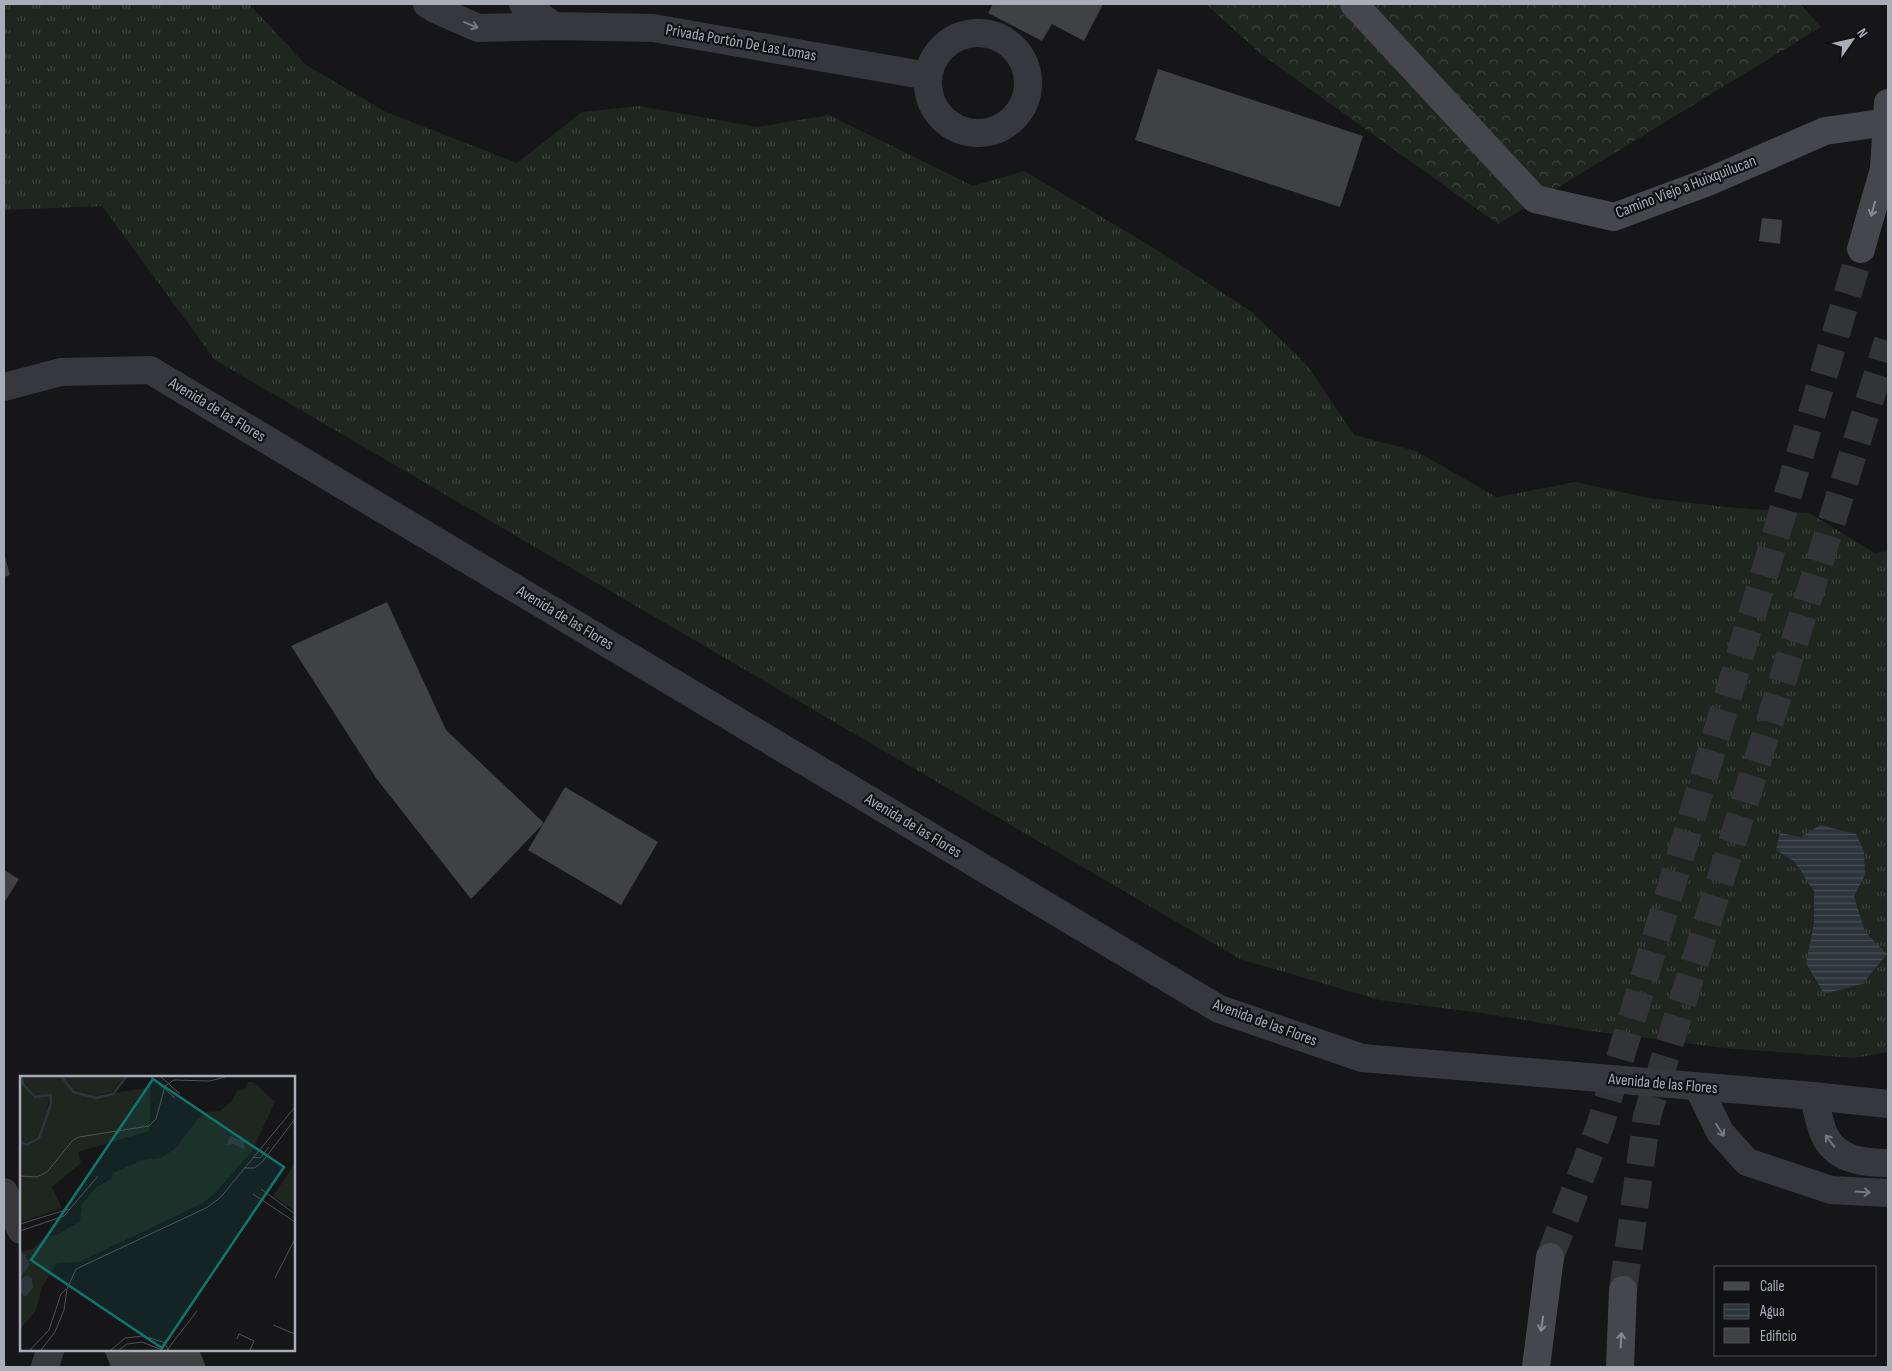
<svg xmlns="http://www.w3.org/2000/svg" width="1892" height="1371" font-family="'Sofia Sans Condensed',sans-serif">
<defs>
<pattern id="grass-tufts" width="24" height="20" patternUnits="userSpaceOnUse" patternTransform="scale(1.25)"><rect width="24" height="20" fill="#1e261f"/><path d="M3 7l-1-3M5 7V3M7 7l1-3M15 17l-1-3M17 17v-4M19 17l1-3" fill="none" stroke="#3c433d"/></pattern>
<pattern id="forest-crowns" width="20" height="18" patternUnits="userSpaceOnUse" patternTransform="scale(1.25)"><rect width="20" height="18" fill="#1e261f"/><path d="M2 6a3 3 0 1 1 6 0M12 15a3 3 0 1 1 6 0" fill="none" stroke="#3c433d"/></pattern>
<pattern id="water-rules" width="6" height="5" patternUnits="userSpaceOnUse" patternTransform="scale(1.25)"><rect width="6" height="5" fill="#2c353c"/><path d="M0 2.5h6" fill="none" stroke="#485056"/></pattern>
</defs>
<rect width="100%" height="100%" fill="#161618"/>
<!-- grass -->
<polygon fill="url(#grass-tufts)" points="4,4 249,4 306,65 386,112 517,163 582,112 639,106 757,127 829,115 973,186 1024,171 1149,245 1252,312 1307,365 1354,435 1416,451 1496,497 1576,482 1648,498 1735,508 1809,513 1875,553 1888,551 1888,1052 1855,1058 1724,1048 1591,1031 1481,1013 1379,1000 1240,959 215,360 102,206 4,210"/>
<!-- forest -->
<polygon fill="url(#forest-crowns)" points="1206,4 1800,4 1821,27 1498,224 1261,54"/>
<!-- water -->
<polygon fill="url(#water-rules)" points="1820,825 1856,834 1864,851 1865,875 1854,896 1865,932 1887,954 1862,984 1824,994 1806,963 1814,923 1814,891 1794,861 1776,850 1780,833 1801,837"/>
<!-- building -->
<g fill="#404145">
<polygon points="993,4 1103,4 1084,41 1052,24 1042,41 988,13"/>
<polygon points="1158,69 1363,136 1340,207 1135,140"/>
<polygon points="1762,218 1782,220 1780,244 1759,241"/>
<polygon points="4,553 10,575 4,577"/>
<polygon points="387,602 446,730 544,823 471,899 376,778 291,646"/>
<polygon points="565,787 658,842 621,905 528,850"/>
<polygon points="4,870 19,879 4,903"/>
<polygon points="104,1350 199,1350 206,1367 111,1367"/>
</g>
<g fill="none" stroke-linecap="round" stroke-linejoin="round">
<!-- secondary-tunnel -->
<g stroke="#333438" stroke-width="28" stroke-dasharray="28 14" stroke-linecap="butt">
<polyline points="1550,1257 1600,1126 1861,249"/>
<polyline points="1623,1290 1647,1116 1888,341"/>
</g>
<!-- street -->
<g stroke="#37383d" stroke-width="28">
<polyline points="427,4 435,9 478,28 554,26 653,28 928,76"/>
<polyline points="523,4 554,26"/>
<circle cx="978" cy="83" r="50"/>
<polyline points="4,387 61,372 150,370 1219,1009 1362,1058 1813,1096 1888,1104"/>
<polyline points="1698,1087 1720,1132 1747,1162 1831,1190 1888,1193"/>
<path d="M 1813,1096 C 1817,1108 1819,1122 1824,1134 C 1835,1160 1864,1163 1888,1163"/>
<polyline points="4,1192 21,1230"/>
<polyline points="45,1367 50,1350"/>
</g>
<!-- secondary -->
<g stroke="#45474d" stroke-width="28">
<polyline points="1354,4 1535,199 1614,217 1708,182 1825,131 1888,122"/>
<polyline points="1861,249 1884,169"/>
<polyline points="1536,1367 1550,1257"/>
<polyline points="1620,1367 1623,1290"/>
</g>
<!-- secondary-bridge -->
<polyline stroke="#45474d" stroke-width="28" points="1884,169 1888,103"/>
</g>
<!-- one-way arrows -->
<defs><path id="oneway-shaft" d="M-6 0H5M1.5-3L5.5 0L1.5 3" fill="none" stroke-width="1.6" stroke-linecap="round" stroke-linejoin="round" transform="scale(1.25)"/></defs>
<g stroke="#757881">
<use href="#oneway-shaft" transform="translate(471 25) rotate(22)"/>
<use href="#oneway-shaft" transform="translate(1720 1130) rotate(57)"/>
<use href="#oneway-shaft" transform="translate(1830 1141) rotate(-127)"/>
<use href="#oneway-shaft" transform="translate(1863 1192) rotate(4)"/>
</g>
<g stroke="#858993">
<use href="#oneway-shaft" transform="translate(1873 209) rotate(106)"/>
<use href="#oneway-shaft" transform="translate(1542 1324) rotate(98)"/>
<use href="#oneway-shaft" transform="translate(1621 1340) rotate(-87)"/>
</g>
<g text-anchor="middle" dominant-baseline="central" stroke-width="4.5" stroke-linejoin="round" paint-order="stroke">
<!-- street labels -->
<g font-size="16" fill="#a8adb8" stroke="#111113">
<text transform="translate(741 43) rotate(10)">Privada Portón De Las Lomas</text>
<text transform="translate(1686 187) rotate(-21)">Camino Viejo a Huixquilucan</text>
<text transform="translate(217 410) rotate(31)">Avenida de las Flores</text>
<text transform="translate(565 618) rotate(31)">Avenida de las Flores</text>
<text transform="translate(913 826) rotate(31)">Avenida de las Flores</text>
<text transform="translate(1265 1023) rotate(20)">Avenida de las Flores</text>
<text transform="translate(1663 1084) rotate(5)">Avenida de las Flores</text>
</g>
</g>
<!-- overview -->
<g transform="translate(20 1076)">
<rect width="275" height="275" fill="#161618"/>
<path d="M 0,1 L 1,9 L 29,22 L 26,43 L 18,60 L 6,67 L 0,63 ZM 44,1 L 104,1 L 92,16 L 76,20 L 54,13 ZM 228,6 L 234,6 L 255,26 L 232,75 L 196,116 L 183,127 L 59,186 L 37,187 L 22,211 L 16,234 L 0,254 L 0,175 L 12,173 L 27,160 L 37,159 L 60,145 L 62,129 L 75,112 L 91,103 L 93,97 L 122,84 L 140,82 L 155,73 L 177,44 L 187,36 L 200,35 L 212,25 L 217,15 L 225,13 Z" fill="#1e261f"/>
<path d="M 0,1 L 44,1 L 54,13 L 76,20 L 131,11 L 129,55 L 58,76 L 61,87 L 32,111 L 42,132 L 0,146 L 0,63 L 6,67 L 18,60 L 29,28 L 29,21 L 14,23 L 1,9 ZM 274,89 L 275,89 L 275,135 L 253,120 Z" fill="#1e261f"/>
<path d="M 210,60 L 224,65 L 224,73 L 213,68 L 207,69 ZM 0,176 L 5,179 L 10,189 L 0,202 ZM 7,199 L 12,202 L 13,212 L 5,221 L 0,215 L 0,204 Z" fill="#2c353c"/>
<path fill="none" stroke="#2c353c" stroke-width="2.5" d="M 42,1 L 53,16 L 76,22 L 93,18 L 106,1M 0,65 L 6,69 L 19,62 L 31,28 L 31,19 L 15,21 L 3,8 L 2,1"/>
<path fill="none" stroke="#505258" stroke-width="1" d="M 131,1 L 155,22M 141,1 L 160,18M 233,81 L 240,82 L 249,71M 224,92 L 235,92 L 243,85 L 275,43M 0,100 L 17,101 L 27,96 L 53,64 L 59,61 L 129,50 L 136,43 L 145,10 L 154,4 L 190,5 L 205,1M 241,113 L 275,138M 233,118 L 275,146M 0,148 L 49,133M 0,155 L 44,140 L 78,100M 255,202 L 275,163M 253,249 L 275,258M 217,263 L 219,258 L 234,265 L 230,274M 10,274 L 29,254 L 41,218 L 46,213M 21,274 L 35,256 L 44,234 L 47,213 L 56,193 L 186,132 L 200,122 L 275,31M 91,274 L 105,262 L 123,260 L 143,266 L 149,274M 99,274 L 107,268 L 122,266 L 142,274M 147,274 L 177,235"/>
<path fill="#0f766e" fill-opacity="0.15" stroke="#0f766e" stroke-width="2.5" d="M 133,3 L 264,91 L 142,272 L 11,184 Z"/>
<rect width="275" height="275" fill="none" stroke="#a8adb8" stroke-width="2.5"/>
</g>
<!-- border -->
<rect width="1892" height="1371" fill="none" stroke="#a8adb8" stroke-width="10"/>
<!-- legend -->
<rect x="1714" y="1266" width="162" height="90" fill="#111113" stroke="#4d4f55"/>
<rect x="1724" y="1282" width="25" height="8" fill="#45474d" stroke="#4d4f55"/>
<text x="1760" y="1291" font-size="15" fill="#a8adb8">Calle</text>
<rect x="1724" y="1304" width="25" height="15" fill="url(#water-rules)" stroke="#4d4f55"/>
<text x="1760" y="1316" font-size="15" fill="#a8adb8">Agua</text>
<rect x="1724" y="1328" width="25" height="15" fill="#404145" stroke="#4d4f55"/>
<text x="1760" y="1341" font-size="15" fill="#a8adb8">Edificio</text>
<!-- north arrow -->
<g transform="translate(1852 40) rotate(56)" stroke="#111113" stroke-width="4" paint-order="stroke">
<path d="M0-4L9 19L0 12L-9 19Z" fill="#a8adb8"/>
<text y="-8" font-size="14" font-weight="bold" text-anchor="middle" fill="#a8adb8">N</text>
</g>
</svg>
